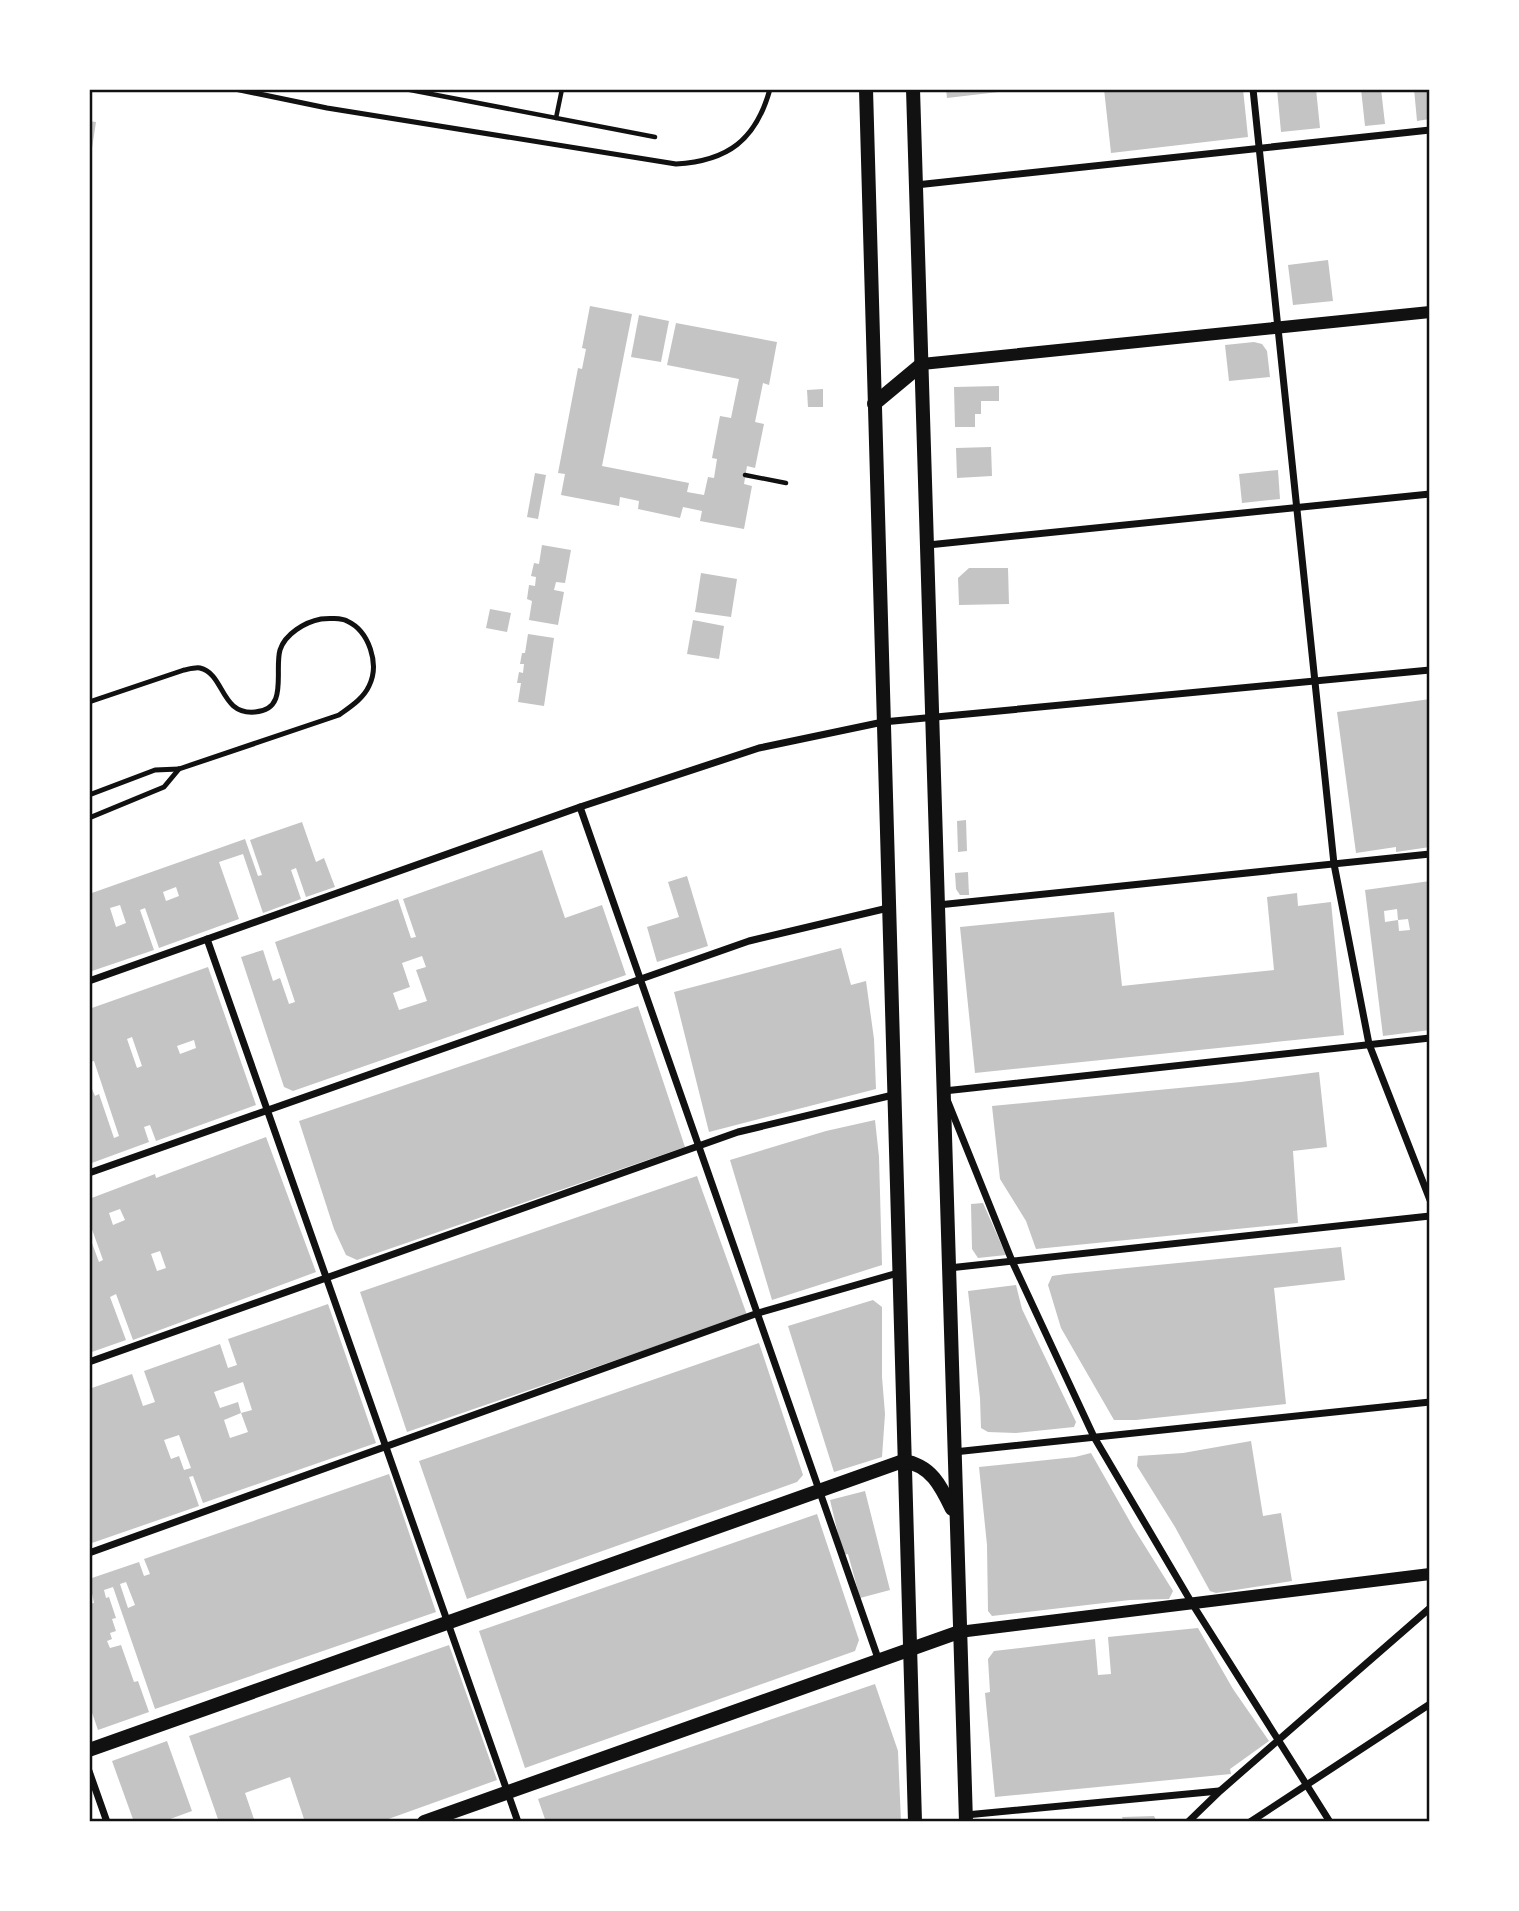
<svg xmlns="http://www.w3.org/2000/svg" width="1519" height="1911" font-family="Georgia,serif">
<rect width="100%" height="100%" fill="#fff"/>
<!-- building -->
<g fill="#c4c4c4" fill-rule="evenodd">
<polygon points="946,89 1007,89 1007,91 947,98"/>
<polygon points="1104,89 1243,89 1248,137 1111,153"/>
<polygon points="1277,89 1316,89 1320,128 1281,132"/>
<polygon points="1361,89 1381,89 1385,124 1365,126"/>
<polygon points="1414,89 1430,89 1430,119 1417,121"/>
<polygon points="89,121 96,122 91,155 89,155"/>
<polygon points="1328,260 1333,301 1293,305 1288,265"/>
<polygon points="590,306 632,314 602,466 689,483 687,492 704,495 708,477 714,478 717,459 712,458 720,416 731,418 739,379 667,365 676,323 777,342 769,385 763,383 755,422 764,424 755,468 747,466 744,484 752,486 744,529 700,521 702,511 683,507 680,518 638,509 639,501 620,497 619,506 561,495 565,474 558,473 578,368 582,369 586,349 582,348"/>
<polygon points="639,315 669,321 661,362 631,357"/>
<polygon points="1254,342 1262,344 1267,351 1270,377 1229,381 1225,345"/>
<polygon points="999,386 999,401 981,401 981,414 975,414 975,427 955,427 954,387"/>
<polygon points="823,389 823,407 808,407 807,390"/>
<polygon points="991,447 992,476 957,478 956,448"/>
<polygon points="1278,470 1280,499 1242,503 1239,474"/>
<polygon points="535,473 546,475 538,519 527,517"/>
<polygon points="542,545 571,550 565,583 556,582 554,590 564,592 558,625 529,620 532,601 527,599 529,585 535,586 536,577 531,576 534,563 539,564"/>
<polygon points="969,568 1008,568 1009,604 959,605 958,578"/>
<polygon points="701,573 737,579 731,617 695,612"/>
<polygon points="490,609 511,613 507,632 486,628"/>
<polygon points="693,620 724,626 719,659 687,654"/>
<polygon points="528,634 554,638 544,706 518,702 521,683 517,683 519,672 523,673 524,664 520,664 522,653 525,653"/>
<polygon points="1430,699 1430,847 1396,852 1396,847 1356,853 1337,712"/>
<polygon points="966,820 967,851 958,852 957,821"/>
<path d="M 302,822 L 316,862 L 324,858 L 335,887 L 306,897 L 296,868 L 291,870 L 301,899 L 263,913 L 243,854 L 219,862 L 239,919 L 159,948 L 145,908 L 140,910 L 154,950 L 89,972 L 89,894 L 245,839 L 258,876 L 262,875 L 250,840 ZM 176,887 L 179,896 L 166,901 L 163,892 ZM 120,905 L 126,923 L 116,927 L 110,908 Z"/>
<path d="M 542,850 L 565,918 L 602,905 L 626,975 L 293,1091 L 284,1087 L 241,957 L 263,950 L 273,981 L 280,978 L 289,1004 L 295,1002 L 275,942 L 398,899 L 411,938 L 416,937 L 403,899 ZM 422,956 L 426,967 L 416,970 L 427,1001 L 399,1010 L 393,993 L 410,987 L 402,963 Z"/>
<polygon points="968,872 969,895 960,895 956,889 955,873"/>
<polygon points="687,876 708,946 657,962 647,927 679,917 668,882"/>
<path d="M 1430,881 L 1430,1030 L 1383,1036 L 1365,890 ZM 1397,909 L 1398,920 L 1408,919 L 1410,930 L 1399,931 L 1398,920 L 1385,922 L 1384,911 Z"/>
<polygon points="1297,893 1298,906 1331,902 1344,1035 975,1073 960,927 1114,912 1122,986 1196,978 1274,970 1267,897"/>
<polygon points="841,948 851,985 866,981 874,1039 876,1089 709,1132 674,992"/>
<path d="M 208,967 L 256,1105 L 156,1141 L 150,1125 L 144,1127 L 149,1142 L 89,1164 L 89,1082 L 95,1096 L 99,1094 L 114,1138 L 119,1136 L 94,1061 L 89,1062 L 89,1009 ZM 132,1037 L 142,1066 L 137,1068 L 127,1039 ZM 194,1040 L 196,1048 L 180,1054 L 177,1046 Z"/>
<polygon points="638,1006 685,1147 357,1260 346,1255 334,1229 299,1121"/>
<polygon points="1319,1072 1327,1147 1293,1151 1298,1223 1036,1249 1026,1221 1000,1179 992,1106 1241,1082"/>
<polygon points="875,1120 879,1157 882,1265 772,1300 730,1160 826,1131"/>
<path d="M 266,1137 L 316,1272 L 133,1340 L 116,1294 L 110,1297 L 126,1340 L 89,1353 L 89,1235 L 99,1262 L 103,1260 L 89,1221 L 89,1199 L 155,1174 L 156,1178 ZM 120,1209 L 125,1220 L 113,1225 L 109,1213 ZM 160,1251 L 166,1268 L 157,1271 L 151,1254 Z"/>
<polygon points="697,1176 747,1315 407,1432 360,1292"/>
<polygon points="983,1203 1006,1255 978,1258 972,1249 971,1204"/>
<polygon points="1341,1247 1345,1280 1274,1288 1286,1404 1136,1420 1114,1420 1061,1328 1048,1285 1052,1276 1066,1274"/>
<polygon points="1016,1285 1022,1309 1076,1422 1074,1427 1016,1433 988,1432 981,1428 980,1398 968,1291"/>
<polygon points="873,1300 882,1307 882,1377 885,1414 882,1457 834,1472 788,1326"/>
<path d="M 328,1304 L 376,1443 L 203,1503 L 193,1476 L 189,1477 L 199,1506 L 89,1544 L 89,1389 L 132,1374 L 143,1406 L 155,1402 L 144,1371 L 220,1344 L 228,1368 L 237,1365 L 228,1339 ZM 243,1382 L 252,1410 L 241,1413 L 248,1432 L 230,1438 L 224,1420 L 241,1413 L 238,1402 L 220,1408 L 214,1392 ZM 179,1435 L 191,1468 L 184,1470 L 179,1456 L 171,1459 L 164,1440 Z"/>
<polygon points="759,1343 803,1475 797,1482 467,1599 419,1461"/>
<polygon points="1251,1441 1263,1516 1281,1513 1292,1581 1216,1593 1210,1591 1175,1527 1137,1466 1138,1456 1183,1453"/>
<polygon points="1091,1453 1133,1527 1173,1591 1169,1599 1130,1600 992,1616 988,1611 987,1545 979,1467 1075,1457"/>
<path d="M 389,1474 L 436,1612 L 155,1709 L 113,1587 L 104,1590 L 106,1598 L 109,1597 L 116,1618 L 112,1619 L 116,1631 L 110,1633 L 112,1639 L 107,1641 L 110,1648 L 121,1645 L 134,1682 L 138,1681 L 149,1712 L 98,1730 L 89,1704 L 89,1604 L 94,1603 L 89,1579 L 139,1562 L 144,1576 L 150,1574 L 144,1559 ZM 126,1582 L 135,1605 L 128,1608 L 120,1584 Z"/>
<polygon points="865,1491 890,1590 860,1598 848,1554 843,1555 830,1500"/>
<polygon points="817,1514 859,1640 855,1651 525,1768 479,1631"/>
<polygon points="1198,1628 1233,1689 1269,1741 1230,1769 1231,1774 995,1797 985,1693 990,1692 988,1659 994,1651 1095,1639 1098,1675 1111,1674 1108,1637"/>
<polygon points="449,1645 497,1780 380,1822 305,1822 290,1777 245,1793 255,1822 219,1822 189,1736"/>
<polygon points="875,1684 898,1751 901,1822 546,1822 538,1799"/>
<polygon points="167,1741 192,1811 162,1822 134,1822 112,1761"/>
<polygon points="1154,1816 1157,1822 1124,1822 1122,1817"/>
</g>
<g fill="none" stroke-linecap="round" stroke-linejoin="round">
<!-- path -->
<g stroke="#111" stroke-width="4.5">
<polyline points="405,89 655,137"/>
<polyline points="556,118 562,89"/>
<polyline points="745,475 786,483"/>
</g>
<!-- service -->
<g stroke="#111" stroke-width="5">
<path d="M 235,89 L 327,108 L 676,164 C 728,161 756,140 770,89"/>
<path d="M 89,702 L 184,670 C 189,669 196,667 200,668 C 225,674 220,715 255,712 C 289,710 274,671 280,650 C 285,634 305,622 321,619 C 327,618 342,618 347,621 C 369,631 380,664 369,686 C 363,699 350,707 339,715 L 179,769 L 155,770 L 89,795"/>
<polyline points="89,818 164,787 179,769"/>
</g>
<!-- minor -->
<g stroke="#111" stroke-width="7">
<polyline points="1253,89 1334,864 1369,1044 1430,1200"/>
<polyline points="916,185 1430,130"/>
<polyline points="928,545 1430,494"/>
<polyline points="580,807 879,1661"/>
<polyline points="938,905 1430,854"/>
<polyline points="207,939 518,1822"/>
<polyline points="89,981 580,807 759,748 883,722 1430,670"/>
<polyline points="944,1091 1430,1038"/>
<polyline points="948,1102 1012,1261 1094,1437 1193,1605 1330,1822"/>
<polyline points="89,1173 749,941 888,908"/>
<polyline points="949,1268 1430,1216"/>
<polyline points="89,1362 738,1132 893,1095"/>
<polyline points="954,1452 1430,1402"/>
<polyline points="89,1553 758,1313 898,1273"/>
<polyline points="89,1771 107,1822"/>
<polyline points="966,1815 1219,1791"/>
<polyline points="1188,1822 1220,1791 1430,1608"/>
<polyline points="1250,1822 1430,1704"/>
</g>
<!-- tertiary -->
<g stroke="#111" stroke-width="12">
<polyline points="922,364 1430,312"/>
<polyline points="959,1632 1430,1574"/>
</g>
<!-- secondary -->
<g stroke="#111" stroke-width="14">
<polyline points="866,89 915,1822"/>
<polyline points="913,89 966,1822"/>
<polyline points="874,404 922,364"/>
<path d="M 89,1750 L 903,1461 C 931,1465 941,1486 952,1509"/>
<polyline points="424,1822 959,1632"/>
</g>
</g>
<!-- border -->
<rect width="1519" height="1911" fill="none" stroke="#ffffff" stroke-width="182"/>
<rect x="91" y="91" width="1337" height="1729" fill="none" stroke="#111" stroke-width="2.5"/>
</svg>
